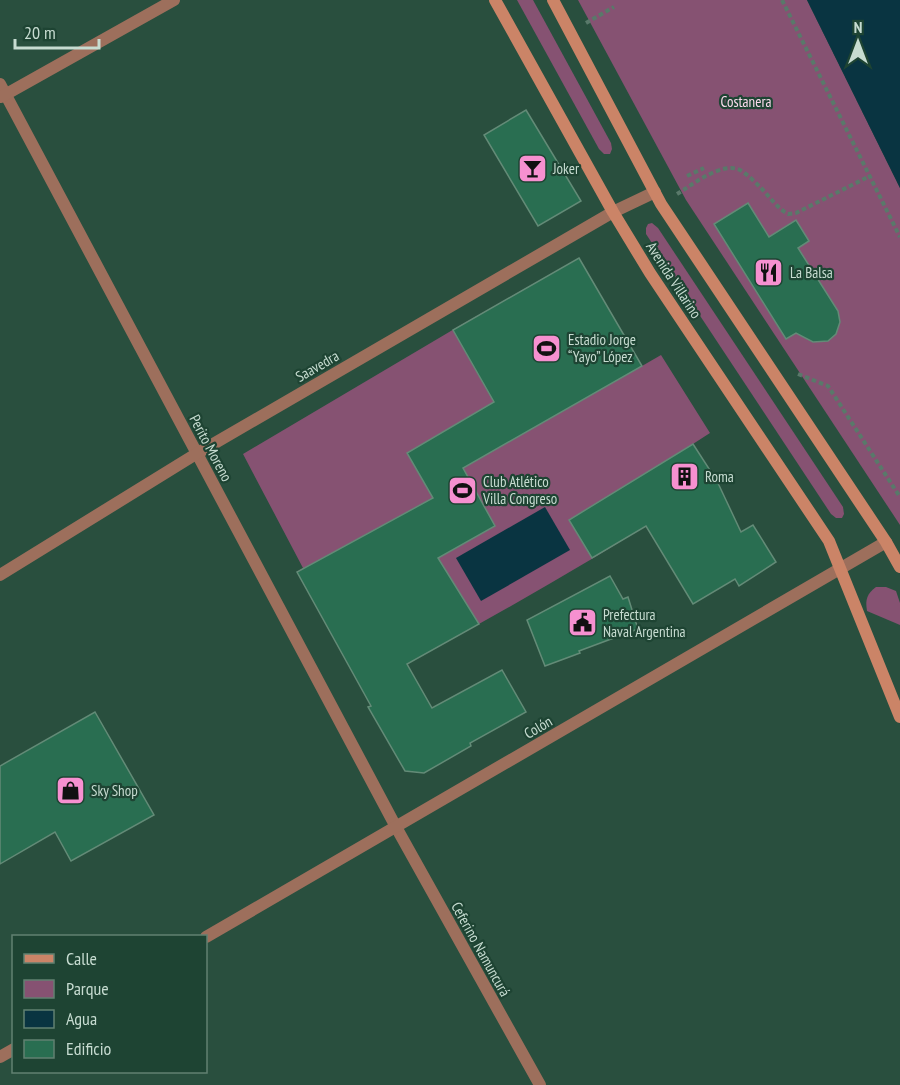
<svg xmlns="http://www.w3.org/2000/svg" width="900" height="1085" font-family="'PT Sans Narrow',sans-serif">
<rect width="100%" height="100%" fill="#294f3e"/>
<!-- green -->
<g fill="#865272">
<polygon points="517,0 533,0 611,143 612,149 610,154 604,154 599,149"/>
<polygon points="578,0 807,0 900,188 900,525 686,200"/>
<polygon points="652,223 658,228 843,507 844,514 842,518 836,518 831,514 646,234 646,228 648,224"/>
<path d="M 579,258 L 642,366 L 661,355 L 710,433 L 651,471 L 674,508 C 573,573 467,631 362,689 L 297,572 L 303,568 L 243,454 L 461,325 Z"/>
<path d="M 876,587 L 886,587 L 896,591 L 900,603 L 900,625 L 867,611 C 865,599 867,594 876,587 Z"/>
</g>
<!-- water -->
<g fill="#093441">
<polygon points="807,0 900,0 900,188"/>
<polygon points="545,507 570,550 481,601 456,558"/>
</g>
<!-- building -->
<g fill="#296e51" stroke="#638b77" stroke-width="1.5">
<polygon points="526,110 581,201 538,226 484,135"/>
<polygon points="748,203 769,237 796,220 809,241 798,248 838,311 840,322 836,334 828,341 813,342 796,333 786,339 714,224"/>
<polygon points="579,258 642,366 463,468 495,526 438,558 479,624 407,664 432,708 502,670 526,712 470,743 471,746 424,773 405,771 368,707 371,706 297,572 433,498 407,453 494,402 453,330"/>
<polygon points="693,444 717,481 741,532 753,525 776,562 739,586 735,579 693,604 646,526 592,558 569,520"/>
<polygon points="610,576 623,599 628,597 638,629 579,651 580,653 545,666 527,620"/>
<polygon points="95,712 154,815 71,861 55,832 0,864 0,766"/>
</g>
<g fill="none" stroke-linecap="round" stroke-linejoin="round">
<!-- path -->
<g stroke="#59796a" stroke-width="4" stroke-dasharray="4.5 3" stroke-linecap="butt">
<polyline points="782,0 900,237"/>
<polyline points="586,23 614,7"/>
<polyline points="687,176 704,168"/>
<path d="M 677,194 C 692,185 722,161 740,170 C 747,174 755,182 761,188 C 770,197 777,208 788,214 L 796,213 L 870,176"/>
<polyline points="798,374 828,386 900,497"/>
</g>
<!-- minor -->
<g stroke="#9d6f5c" stroke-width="12">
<polyline points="0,84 396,827 540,1085"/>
<polyline points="1,97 174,0"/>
<polyline points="0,575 196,454 613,212 655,192"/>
<polyline points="206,937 886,542"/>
<polyline points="0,1057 14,1049"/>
</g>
<!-- secondary -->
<g stroke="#cb8467" stroke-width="12">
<polyline points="495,0 613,212 650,273 829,541 900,717"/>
<polyline points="553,0 661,204 886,542 900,567"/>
</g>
</g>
<!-- icons -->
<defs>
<symbol id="bar-square" viewBox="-11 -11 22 22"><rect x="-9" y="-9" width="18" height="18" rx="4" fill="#f690d0" stroke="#1e4433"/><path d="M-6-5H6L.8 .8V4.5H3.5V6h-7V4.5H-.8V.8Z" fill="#111"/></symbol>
<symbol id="restaurant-square" viewBox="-11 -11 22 22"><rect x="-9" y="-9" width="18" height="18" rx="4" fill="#f690d0" stroke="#1e4433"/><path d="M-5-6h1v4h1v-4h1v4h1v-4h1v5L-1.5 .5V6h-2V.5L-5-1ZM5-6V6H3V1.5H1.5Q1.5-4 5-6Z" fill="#111"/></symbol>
<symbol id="stadium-square" viewBox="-11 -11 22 22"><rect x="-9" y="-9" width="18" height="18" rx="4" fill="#f690d0" stroke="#1e4433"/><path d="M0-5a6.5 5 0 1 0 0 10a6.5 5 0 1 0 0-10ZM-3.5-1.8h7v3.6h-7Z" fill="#111"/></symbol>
<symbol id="building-square" viewBox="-11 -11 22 22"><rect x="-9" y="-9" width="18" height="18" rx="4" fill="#f690d0" stroke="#1e4433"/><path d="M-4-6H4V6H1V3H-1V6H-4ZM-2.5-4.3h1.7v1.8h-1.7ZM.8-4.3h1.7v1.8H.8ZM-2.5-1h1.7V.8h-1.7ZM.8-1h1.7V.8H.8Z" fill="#111"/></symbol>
<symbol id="civic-square" viewBox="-11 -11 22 22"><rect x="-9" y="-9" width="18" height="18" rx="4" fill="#f690d0" stroke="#1e4433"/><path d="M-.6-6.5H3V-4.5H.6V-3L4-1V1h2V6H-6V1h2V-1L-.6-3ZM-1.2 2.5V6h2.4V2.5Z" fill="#111"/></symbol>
<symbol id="shop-square" viewBox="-11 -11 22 22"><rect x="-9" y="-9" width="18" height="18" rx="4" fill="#f690d0" stroke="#1e4433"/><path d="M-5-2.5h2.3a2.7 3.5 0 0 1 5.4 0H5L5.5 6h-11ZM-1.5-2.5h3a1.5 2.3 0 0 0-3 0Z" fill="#111"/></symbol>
</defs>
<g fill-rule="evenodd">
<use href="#bar-square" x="516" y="152" width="33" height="33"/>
<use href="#restaurant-square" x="752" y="256" width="33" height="33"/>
<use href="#stadium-square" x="530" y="332" width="33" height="33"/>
<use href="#building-square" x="668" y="460" width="33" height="33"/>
<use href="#stadium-square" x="446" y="474" width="33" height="33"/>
<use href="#civic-square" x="566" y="606" width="33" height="33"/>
<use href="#shop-square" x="54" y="774" width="33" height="33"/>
</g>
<g text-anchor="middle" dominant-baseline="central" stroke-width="4.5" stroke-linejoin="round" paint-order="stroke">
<!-- park labels -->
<g font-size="15" fill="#fbd9ec" stroke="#1e4433">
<text x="746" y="101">Costanera</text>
</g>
<!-- poi labels -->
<g font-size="15" fill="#c7dcd1" stroke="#1e4433" text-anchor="start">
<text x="553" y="168">Joker</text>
<text x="790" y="272">La Balsa</text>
<text x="568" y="339">Estadio Jorge<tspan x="568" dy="17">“Yayo” López</tspan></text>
<text x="705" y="476">Roma</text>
<text x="483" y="481">Club Atlético<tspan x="483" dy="17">Villa Congreso</tspan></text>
<text x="603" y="614">Prefectura<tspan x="603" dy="17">Naval Argentina</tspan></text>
<text x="91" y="790">Sky Shop</text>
</g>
<!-- street labels -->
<g font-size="15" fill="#c7dcd1" stroke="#1e4433">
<text transform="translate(674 280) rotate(57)">Avenida Villarino</text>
<text transform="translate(317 366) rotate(-30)">Saavedra</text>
<text transform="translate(211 448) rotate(62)">Perito Moreno</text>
<text transform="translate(538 727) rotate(-30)">Colón</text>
<text transform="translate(481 949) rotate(61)">Ceferino Namuncurá</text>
</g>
</g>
<!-- legend -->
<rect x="12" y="935" width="195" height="138" fill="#1e4433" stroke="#628172" stroke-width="1.5"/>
<rect x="24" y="954" width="30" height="9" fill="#cb8467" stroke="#628172" stroke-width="1.5"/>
<text x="66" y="965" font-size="18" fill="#c7dcd1">Calle</text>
<rect x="24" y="980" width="30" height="18" fill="#865272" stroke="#628172" stroke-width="1.5"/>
<text x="66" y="995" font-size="18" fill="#c7dcd1">Parque</text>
<rect x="24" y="1010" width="30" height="18" fill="#093441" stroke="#628172" stroke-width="1.5"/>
<text x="66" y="1025" font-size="18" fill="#c7dcd1">Agua</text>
<rect x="24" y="1040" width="30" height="18" fill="#296e51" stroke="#628172" stroke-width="1.5"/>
<text x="66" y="1055" font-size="18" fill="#c7dcd1">Edificio</text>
<!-- north arrow -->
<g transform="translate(858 42)" stroke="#1e4433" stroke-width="4.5" paint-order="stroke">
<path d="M0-4.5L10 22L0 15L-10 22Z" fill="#c7dcd1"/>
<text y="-9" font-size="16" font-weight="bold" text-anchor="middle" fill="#c7dcd1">N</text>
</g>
<!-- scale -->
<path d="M15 39v9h84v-9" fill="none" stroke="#c7dcd1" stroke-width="3"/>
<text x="24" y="39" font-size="18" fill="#c7dcd1" stroke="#1e4433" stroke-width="4.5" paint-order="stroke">20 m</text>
</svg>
